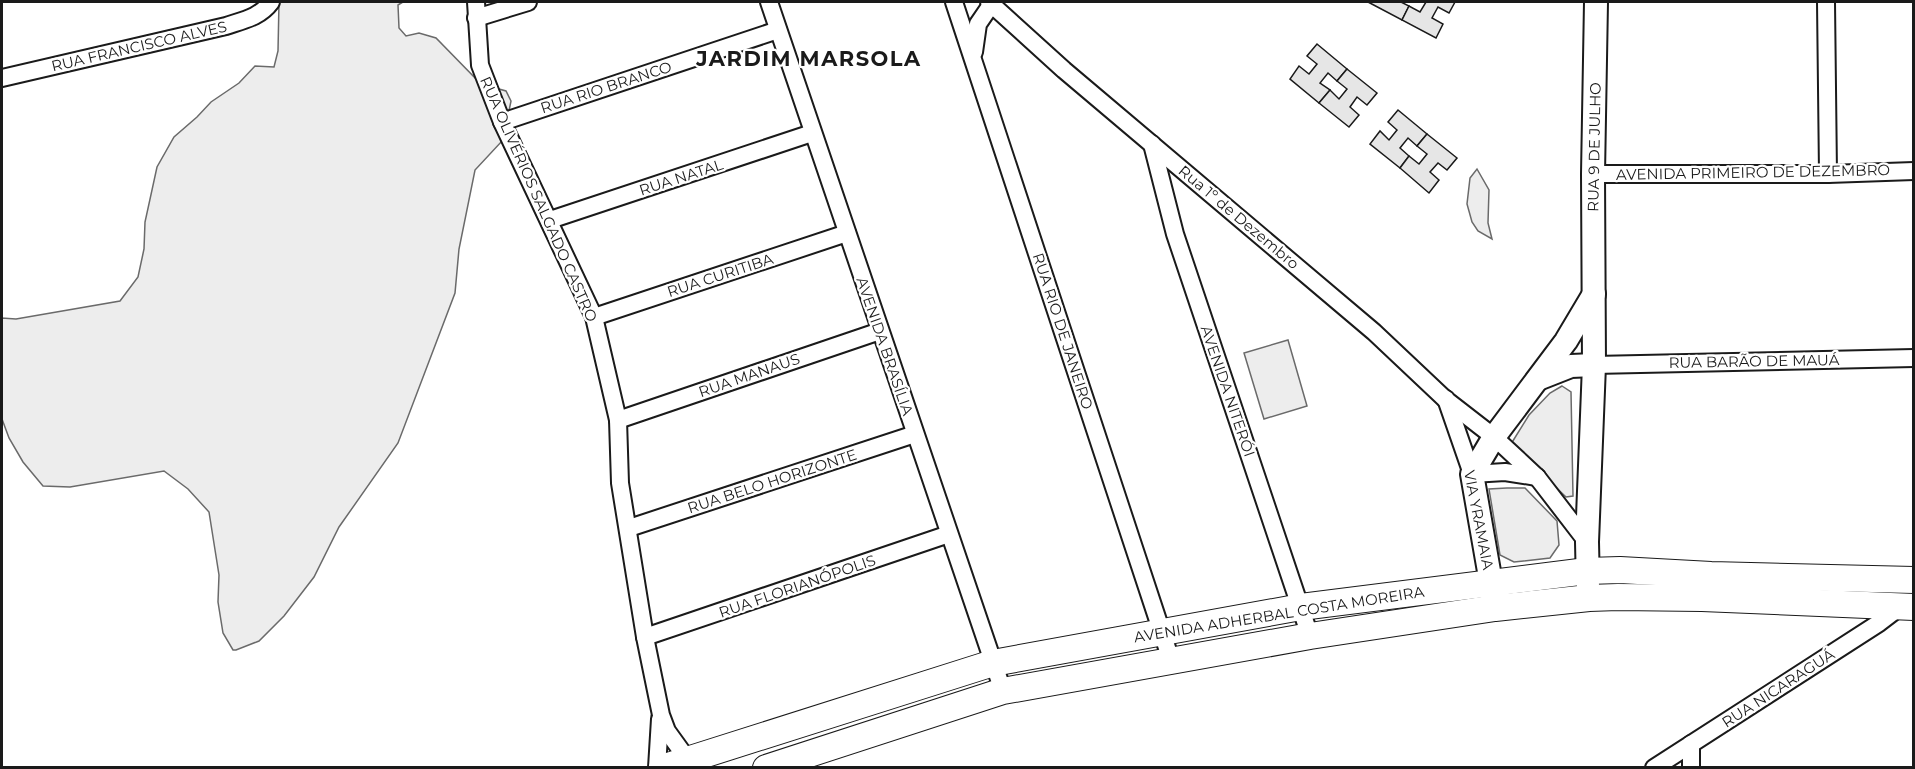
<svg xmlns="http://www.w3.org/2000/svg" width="1915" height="769" font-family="Montserrat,sans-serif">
<rect width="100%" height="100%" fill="#fff"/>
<!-- built -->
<g fill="#ededed" stroke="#6a6a6a" stroke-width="1.5">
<polygon points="279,2 403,2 398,5 399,28 406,36 419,33 436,38 481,84 506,91 511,101 503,140 475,170 459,249 455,293 398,443 339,527 314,577 284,616 259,641 236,650 233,650 223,633 218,602 219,575 209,512 188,489 164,471 70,487 43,486 23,462 9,438 2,419 2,318 16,319 120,301 138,277 144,249 145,222 157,167 174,137 197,117 211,102 239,83 255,66 274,67 278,51"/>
<polygon points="1477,169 1489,190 1488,223 1492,239 1478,231 1472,222 1467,204 1470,178"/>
<polygon points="1288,340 1307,406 1264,419 1244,353"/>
<polygon points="1562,386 1571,392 1573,496 1566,497 1511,444 1529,415 1550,393"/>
<polygon points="1507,488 1525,488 1557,521 1559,545 1550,558 1514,562 1500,555 1489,489"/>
</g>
<!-- building -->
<g fill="#e6e6e6" stroke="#1a1a1a" stroke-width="1.5">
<polygon points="1368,2 1401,2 1409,6 1402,20"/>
<polygon points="1426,2 1455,2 1449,13 1438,7 1432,18 1443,24 1436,38 1402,20 1409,6 1420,12"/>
<polygon points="1317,44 1347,69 1337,81 1328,73 1320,83 1330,90 1319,103 1290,79 1299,66 1309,74 1317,64 1307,56"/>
<polygon points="1347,69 1377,93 1367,105 1357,97 1350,107 1359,115 1349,127 1319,103 1330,90 1339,99 1347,89 1337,81"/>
<polygon points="1398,110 1427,134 1417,146 1408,138 1400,148 1409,156 1400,168 1370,144 1380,131 1389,140 1397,130 1388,122"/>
<polygon points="1427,134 1457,158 1447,170 1438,163 1430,172 1439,180 1429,193 1400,168 1409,156 1419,164 1427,154 1417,146"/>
</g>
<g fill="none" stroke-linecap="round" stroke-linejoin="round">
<defs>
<g id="minor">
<polyline points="476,2 480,65 502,122 594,317 618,420 620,483 645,637 661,715 667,731 693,767"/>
<polyline points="769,2 1003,691"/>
<polyline points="954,2 1171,660"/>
<polyline points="989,2 1064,70 1374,332 1445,399 1494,437 1537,477 1587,542"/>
<polyline points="1826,2 1828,174"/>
<polyline points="476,18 528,2"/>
<polyline points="974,52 978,24 993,2"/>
<path d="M 2,78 L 226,26 C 244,20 260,17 271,2"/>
<polyline points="502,122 778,30"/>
<polyline points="1152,144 1175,234 1310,636"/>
<polyline points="1593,174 1828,174 1914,171"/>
<polyline points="550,220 812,133"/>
<polyline points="594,317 847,233"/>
<polyline points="1594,365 1914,358"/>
<polyline points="1446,399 1472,474 1505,472 1537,477"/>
<polyline points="618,420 880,331"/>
<polyline points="629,528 915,434"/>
<polyline points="645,637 949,534"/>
<polyline points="657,768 660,719"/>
<polyline points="1654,768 1879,623 1900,607"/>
<polyline points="1691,768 1691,744"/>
</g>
<g id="secondary">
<polyline points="1538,379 1571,366 1594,365"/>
<polyline points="1588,587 1587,542 1594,365 1593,174 1596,2"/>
<polyline points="1494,600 1472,474 1494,437 1566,341 1594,294"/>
</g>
<g id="primary">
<polyline points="662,768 993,663 1301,607 1587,571 1620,570 1711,575 1914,580"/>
<polyline points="766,768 1003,691 1310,636 1495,608 1589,598 1618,597 1702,598 1914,607"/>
</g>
</defs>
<!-- minor casing -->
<use href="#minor" stroke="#1a1a1a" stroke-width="20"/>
<!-- secondary casing -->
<use href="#secondary" stroke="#1a1a1a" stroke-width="26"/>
<!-- primary casing -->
<use href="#primary" stroke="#1a1a1a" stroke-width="28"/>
<!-- minor -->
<use href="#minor" stroke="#fff" stroke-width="16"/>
<!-- secondary -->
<use href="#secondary" stroke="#fff" stroke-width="22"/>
<!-- primary -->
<use href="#primary" stroke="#fff" stroke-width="26"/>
</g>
<g text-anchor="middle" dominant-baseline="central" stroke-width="4.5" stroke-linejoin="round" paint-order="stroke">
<!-- street labels -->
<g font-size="15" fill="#1a1a1a" stroke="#fff">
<text transform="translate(139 46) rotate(-13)">RUA FRANCISCO ALVES</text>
<text transform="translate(606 87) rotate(-18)">RUA RIO BRANCO</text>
<text transform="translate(1594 147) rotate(-89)">RUA 9 DE JULHO</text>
<text transform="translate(1753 172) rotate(-1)">AVENIDA PRIMEIRO DE DEZEMBRO</text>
<text transform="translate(681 177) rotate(-18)">RUA NATAL</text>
<text transform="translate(539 199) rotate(66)">RUA OLIVÉRIOS SALGADO CASTRO</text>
<text transform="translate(1239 217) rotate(40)">Rua 1º de Dezembro</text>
<text transform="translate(720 275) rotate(-18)">RUA CURITIBA</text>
<text transform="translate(1063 331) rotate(72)">RUA RIO DE JANEIRO</text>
<text transform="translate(885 346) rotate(71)">AVENIDA BRASÍLIA</text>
<text transform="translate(1754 361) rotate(-1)">RUA BARÃO DE MAUÁ</text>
<text transform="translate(749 375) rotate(-19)">RUA MANAUS</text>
<text transform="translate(1228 391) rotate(71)">AVENIDA NITERÓI</text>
<text transform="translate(772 481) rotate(-18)">RUA BELO HORIZONTE</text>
<text transform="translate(1479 520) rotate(79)">VIA YRAMAIA</text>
<text transform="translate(797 586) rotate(-19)">RUA FLORIANÓPOLIS</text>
<text transform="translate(1279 614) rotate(-9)">AVENIDA ADHERBAL COSTA MOREIRA</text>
<text transform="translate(1778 688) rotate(-33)">RUA NICARAGUÁ</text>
</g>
<!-- district labels -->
<g font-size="21" font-weight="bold" letter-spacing="1.5" fill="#1a1a1a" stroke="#fff">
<text x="809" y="58">JARDIM MARSOLA</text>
</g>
</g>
<!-- border -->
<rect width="1915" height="769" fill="none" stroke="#1a1a1a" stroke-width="6"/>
</svg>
